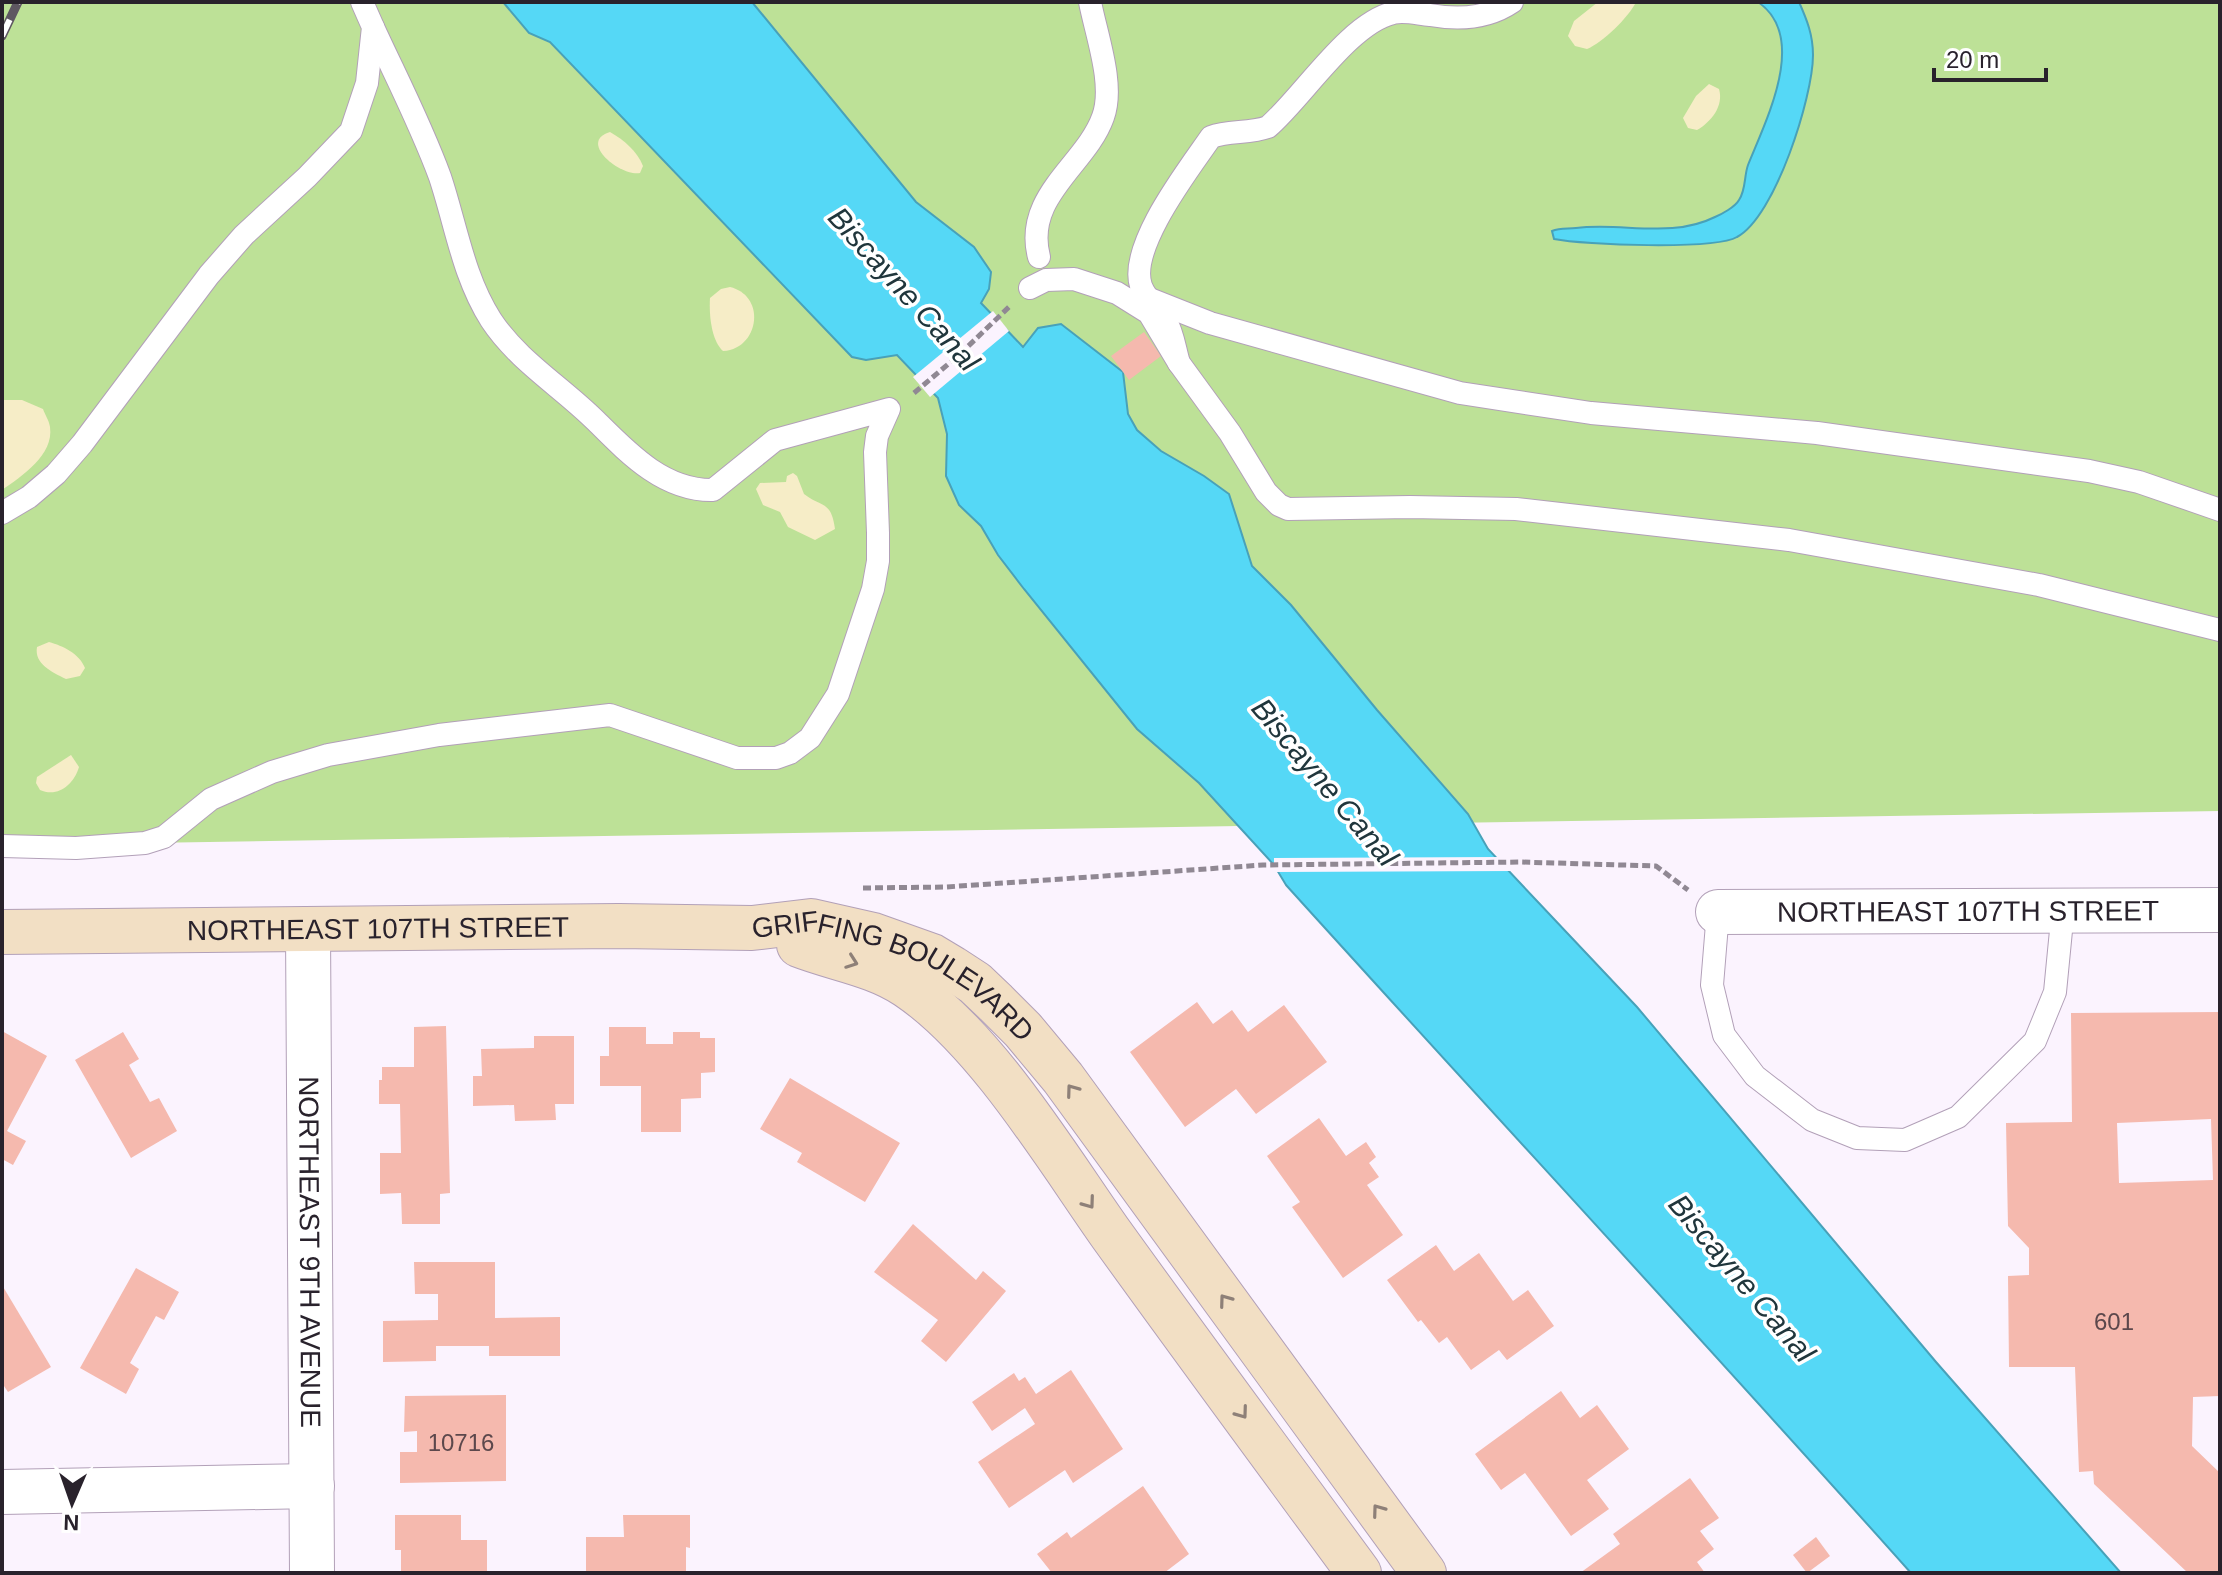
<svg xmlns="http://www.w3.org/2000/svg" width="2222" height="1575" font-family="Arial,sans-serif">
<rect width="100%" height="100%" fill="#fbf3fe"/>
<!-- green -->
<polygon fill="#bde197" points="2,2 2220,2 2220,811 145,843 2,847"/>
<!-- sand -->
<g fill="#f6edc7">
<path d="M 1598,2 L 1636,2 C 1629,17 1602,43 1587,49 L 1575,46 L 1568,36 L 1574,21 Z"/>
<path d="M 1709,84 L 1719,89 C 1724,106 1711,122 1697,130 L 1688,128 L 1683,118 L 1696,96 Z"/>
<path d="M 610,132 C 624,140 637,151 643,166 L 640,173 C 621,177 577,142 610,132 Z"/>
<path d="M 730,287 C 767,296 759,349 723,351 C 711,340 709,314 710,298 L 721,289 Z"/>
<path d="M 2,400 L 22,400 L 43,409 C 45,415 49,420 50,427 C 54,455 22,476 2,490 Z"/>
<path d="M 793,473 L 797,476 L 804,494 C 822,508 831,500 835,529 L 815,540 L 788,527 L 780,512 L 763,505 L 756,489 L 760,483 L 786,482 L 787,476 Z"/>
<path d="M 49,642 C 63,646 79,653 85,668 L 80,676 L 66,679 C 52,672 34,664 37,647 Z"/>
<path d="M 71,755 L 79,767 C 74,784 58,798 40,790 L 36,783 L 37,777 Z"/>
</g>
<!-- water -->
<g fill="#55d8f6" stroke="#48a1b9" stroke-width="2">
<path d="M 503,2 L 752,2 L 916,202 L 974,247 L 991,272 L 989,289 L 981,303 L 1023,347 L 1038,328 L 1061,324 L 1123,372 L 1128,414 L 1137,430 L 1161,451 L 1204,476 L 1229,494 L 1252,566 L 1291,605 L 1377,710 L 1468,814 L 1488,849 L 1637,1007 L 1936,1362 L 2121,1573 L 1911,1573 C 1705,1342 1494,1115 1286,885 L 1274,865 L 1199,783 L 1137,729 L 1024,589 L 998,555 L 981,526 L 959,505 L 946,476 L 947,434 L 938,398 L 897,355 L 866,360 L 852,357 L 550,42 L 529,33 Z"/>
<path d="M 1758,2 L 1799,2 C 1807,20 1813,35 1813,55 C 1813,97 1775,217 1737,237 C 1714,250 1584,245 1554,239 L 1552,231 C 1560,228 1567,229 1576,228 C 1622,222 1671,239 1715,217 C 1722,214 1735,207 1739,200 C 1746,190 1744,176 1748,165 C 1766,120 1809,37 1758,2 Z"/>
</g>
<!-- pier -->
<g fill="#fbf3fe">
<polygon points="993,311 1009,331 930,397 913,377"/>
<polygon points="1501,857 1514,871 1274,872 1274,858"/>
</g>
<!-- building -->
<g fill="#f5b9ae" fill-rule="evenodd">
<polygon points="1144,332 1161,356 1129,380 1111,356"/>
<polygon points="1197,1002 1213,1024 1232,1010 1248,1032 1284,1005 1327,1062 1256,1114 1236,1089 1185,1127 1130,1052"/>
<path d="M 2220,1012 L 2220,1396 L 2193,1397 L 2192,1446 L 2220,1473 L 2220,1573 L 2188,1573 L 2094,1484 L 2093,1471 L 2079,1472 L 2075,1367 L 2009,1367 L 2008,1276 L 2029,1275 L 2029,1248 L 2008,1226 L 2006,1123 L 2072,1122 L 2071,1013 ZM 2211,1119 L 2213,1180 L 2119,1183 L 2117,1123 Z"/>
<polygon points="446,1026 450,1193 440,1194 440,1224 402,1224 401,1193 380,1194 380,1153 401,1153 400,1104 379,1104 379,1080 382,1080 382,1067 414,1067 414,1027"/>
<polygon points="609,1027 646,1027 646,1044 673,1044 673,1032 700,1032 700,1038 715,1038 715,1072 701,1073 701,1098 681,1099 681,1132 641,1132 641,1086 600,1086 600,1056 609,1056"/>
<polygon points="2,1031 47,1056 7,1131 26,1141 13,1165 2,1159"/>
<polygon points="123,1032 139,1059 129,1065 150,1102 159,1098 177,1131 131,1158 75,1060"/>
<polygon points="534,1036 574,1036 574,1104 555,1104 556,1120 515,1121 514,1105 473,1106 473,1076 482,1076 481,1049 534,1048"/>
<polygon points="790,1078 900,1143 865,1202 797,1162 802,1153 760,1129"/>
<polygon points="1319,1118 1346,1156 1366,1142 1376,1157 1369,1163 1379,1177 1367,1185 1403,1235 1343,1278 1292,1207 1300,1202 1267,1156"/>
<polygon points="913,1224 976,1280 983,1271 1006,1291 946,1362 921,1341 938,1320 874,1272"/>
<polygon points="1436,1245 1454,1271 1479,1253 1513,1301 1528,1290 1554,1326 1507,1360 1499,1350 1471,1370 1447,1337 1439,1343 1421,1320 1418,1322 1387,1280"/>
<polygon points="414,1262 495,1262 495,1318 560,1317 560,1356 489,1356 489,1346 436,1346 436,1361 383,1362 383,1321 438,1320 438,1294 415,1294"/>
<polygon points="136,1268 179,1292 164,1320 156,1316 130,1363 139,1369 126,1394 80,1368"/>
<polygon points="2,1285 51,1367 8,1392 2,1383"/>
<polygon points="1071,1370 1123,1449 1073,1483 1065,1470 1009,1508 978,1462 1035,1424 1025,1408 992,1431 972,1402 1014,1373 1019,1381 1025,1377 1036,1394"/>
<polygon points="1561,1391 1580,1418 1597,1405 1629,1449 1587,1480 1609,1509 1571,1536 1525,1473 1501,1490 1475,1454"/>
<polygon points="506,1395 506,1481 400,1483 400,1452 417,1452 417,1431 404,1432 405,1396"/>
<polygon points="1690,1478 1719,1518 1700,1531 1714,1549 1697,1562 1705,1573 1580,1573 1620,1544 1613,1534"/>
<polygon points="1143,1486 1189,1554 1164,1573 1052,1573 1037,1554 1067,1532 1071,1538"/>
<polygon points="395,1515 461,1515 461,1540 487,1540 487,1573 401,1573 401,1550 395,1550"/>
<polygon points="623,1515 690,1515 690,1548 686,1547 686,1573 586,1573 586,1537 624,1537"/>
<polygon points="1816,1537 1830,1556 1807,1573 1793,1555"/>
</g>
<g fill="none" stroke-linecap="round" stroke-linejoin="round">
<defs>
<g id="lane">
<path d="M 1039,257 C 1023,196 1086,165 1103,117 C 1115,85 1096,34 1090,2"/>
<path d="M 1030,288 L 1046,280 L 1074,279 L 1117,293 L 1149,313 L 1179,363 C 1175,350 1173,333 1166,321 C 1159,309 1146,300 1141,286 C 1128,247 1189,169 1211,137 C 1229,130 1249,134 1268,127 C 1302,98 1349,23 1393,13 C 1404,10 1418,14 1430,15 C 1458,20 1487,19 1512,2"/>
<polyline points="1147,298 1210,323 1460,393 1591,413 1817,433 2089,471 2139,482 2220,510"/>
<polyline points="1179,363 1230,433 1266,492 1279,505 1288,509 1410,507 1516,509 1789,540 2039,585 2220,630"/>
<polyline points="2,513 29,497 56,474 82,444 209,275 244,235 307,177 351,131 367,83 373,27 362,2"/>
<path d="M 2,846 L 76,848 L 145,843 L 164,837 L 211,799 L 272,772 L 328,755 L 439,735 L 610,715 L 737,758 L 776,758 L 790,753 L 810,738 L 838,694 L 873,589 L 878,561 L 878,533 L 875,452 L 877,436 L 889,409 L 775,440 L 713,490 C 664,491 628,453 596,421 C 562,387 518,361 491,320 C 463,276 456,225 440,177 C 421,125 396,77 373,27"/>
<polyline points="1718,912 1712,985 1724,1035 1755,1076 1812,1120 1857,1138 1905,1140 1958,1117 2035,1041 2055,992 2063,910"/>
</g>
<g id="street">
<path id="s1" d="M 1718,912 L 2220,910"/>
<path id="s2" d="M 308,930 L 312,1573"/>
<polyline points="2,1492 312,1486"/>
</g>
<g id="secondary">
<path id="s3" d="M 2,932 L 619,926 L 752,928 L 811,921 L 873,935 L 932,956 L 952,968 L 975,983 L 996,1003 L 1023,1030 L 1063,1078 L 1424,1573"/>
<path d="M 799,945 C 835,959 874,964 907,986 C 986,1039 1056,1156 1111,1234 C 1193,1348 1276,1460 1359,1573"/>
</g>
</defs>
<!-- lane casing -->
<use href="#lane" stroke="#b2a0b8" stroke-width="24"/>
<!-- street casing -->
<use href="#street" stroke="#b2a0b8" stroke-width="46"/>
<!-- secondary casing -->
<use href="#secondary" stroke="#b2a0b8" stroke-width="46"/>
<!-- path -->
<g stroke="#908893" stroke-width="5" stroke-dasharray="8 4" stroke-linecap="butt">
<polyline points="914,393 959,355 1010,306"/>
<polyline points="863,888 946,887 1263,865 1521,862 1656,866 1688,890"/>
</g>
<!-- lane -->
<use href="#lane" stroke="#fff" stroke-width="22"/>
<!-- street -->
<use href="#street" stroke="#fff" stroke-width="44"/>
<!-- secondary -->
<use href="#secondary" stroke="#f2dfc4" stroke-width="44"/>
<defs>
<polyline id="rail" points="2,36 18,2"/>
</defs>
<!-- rail casing -->
<use href="#rail" stroke="#5e5761" stroke-width="9"/>
<!-- rail -->
<use href="#rail" stroke="#fff" stroke-width="6" stroke-dasharray="18" stroke-linecap="butt"/>
</g>
<!-- one-way arrows -->
<defs><path id="oneway-chevron" d="M-2-3.5L2.5 0L-2 3.5" fill="none" stroke-width="1.6" stroke-linecap="round" stroke-linejoin="round" transform="scale(2)"/></defs>
<g stroke="#8e8078">
<use href="#oneway-chevron" transform="translate(852 962) rotate(20)"/>
<use href="#oneway-chevron" transform="translate(1072 1090) rotate(-126)"/>
<use href="#oneway-chevron" transform="translate(1089 1203) rotate(54)"/>
<use href="#oneway-chevron" transform="translate(1225 1300) rotate(-126)"/>
<use href="#oneway-chevron" transform="translate(1242 1413) rotate(54)"/>
<use href="#oneway-chevron" transform="translate(1378 1510) rotate(-126)"/>
</g>
<g text-anchor="middle" dominant-baseline="central" stroke-width="7" stroke-linejoin="round" paint-order="stroke">
<!-- number labels -->
<g font-size="24" fill="#5c484c">
<text x="2114" y="1321">601</text>
<text x="461" y="1442">10716</text>
</g>
<!-- street labels -->
<g font-size="28" fill="#29222c" stroke="#fff">
<text stroke="none"><textPath href="#s1" startOffset="250">NORTHEAST 107TH STREET</textPath></text>
<text stroke="none"><textPath href="#s3" startOffset="376">NORTHEAST 107TH STREET</textPath></text>
<text stroke="none"><textPath href="#s3" startOffset="906">GRIFFING BOULEVARD</textPath></text>
<text stroke="none"><textPath href="#s2" startOffset="322">NORTHEAST 9TH AVENUE</textPath></text>
</g>
<!-- water labels -->
<g font-size="30" font-style="italic" fill="#20363c" stroke="#fff">
<text transform="translate(904 289) rotate(48)">Biscayne Canal</text>
<text transform="translate(1325 782) rotate(50)">Biscayne Canal</text>
<text transform="translate(1742 1278) rotate(50)">Biscayne Canal</text>
</g>
</g>
<!-- border -->
<rect width="2222" height="1575" fill="none" stroke="#29222c" stroke-width="8"/>
<!-- north arrow -->
<g transform="translate(72 1503) rotate(182)" stroke="#ffffff" stroke-width="6" paint-order="stroke">
<path d="M0-6L14 30L0 20L-14 30Z" fill="#29222c"/>
<text y="-12" font-size="22" font-weight="bold" text-anchor="middle" fill="#29222c">N</text>
</g>
<!-- scale -->
<path d="M1934 68v12h112v-12" fill="none" stroke="#29222c" stroke-width="4"/>
<text x="1946" y="68" font-size="24" fill="#29222c" stroke="#ffffff" stroke-width="6" paint-order="stroke">20 m</text>
</svg>
